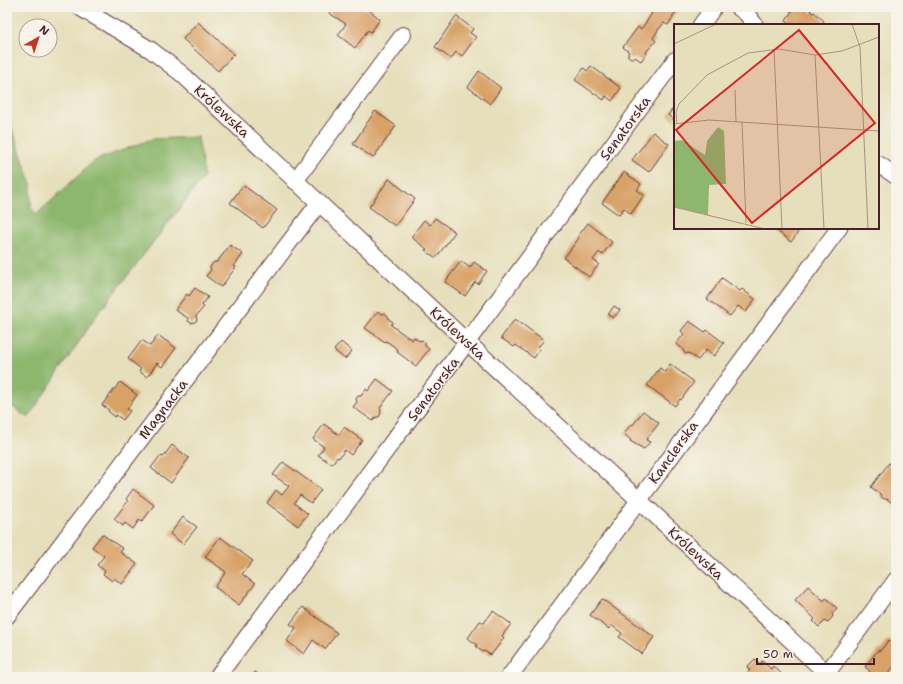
<svg xmlns="http://www.w3.org/2000/svg" width="903" height="684" font-family="'Shantell Sans',sans-serif">
<rect width="100%" height="100%" fill="#f7f3e8"/>
<filter id="ink" filterUnits="userSpaceOnUse"><feTurbulence type="fractalNoise" baseFrequency=".025" numOctaves="2"/><feDisplacementMap in="SourceGraphic" scale="8" xChannelSelector="R" yChannelSelector="G"/><feConvolveMatrix kernelMatrix="1 2 1 2 8 2 1 2 1" color-interpolation-filters="sRGB"/></filter>
<filter id="wash" filterUnits="userSpaceOnUse"><feTurbulence type="fractalNoise" baseFrequency=".012" numOctaves="4" result="noise"/><feDisplacementMap in="SourceGraphic" scale="16" xChannelSelector="R" yChannelSelector="G"/><feGaussianBlur stdDeviation="0.9" result="paint"/><feColorMatrix in="noise" values="0 0 0 0 0 0 0 0 0 0 0 0 0 0 0 0 0 1.4 0 .05"/><feComposite in="paint" operator="in"/></filter>
<g filter="url(#wash)">
<rect width="100%" height="100%" fill="#e6dfbb"/>
<!-- forest -->
<polygon fill="#8eb76e" stroke="#6c6b4c" points="7,114 31,183 31,208 37,214 94,161 152,139 198,137 204,177 97,315 28,418 7,403"/>
<g id="blocks">
<!-- building -->
<g fill="#d8a166">
<polygon points="333,7 361,7 365,10 366,8 380,19 371,32 368,30 355,48 338,35 346,24 329,13"/>
<polygon points="652,7 681,7 677,12 676,12 672,17 673,17 668,25 664,23 658,30 653,38 656,41 646,52 647,53 641,61 635,57 635,58 631,58 628,56 628,53 629,52 623,47 638,27 641,29 647,21 652,13 649,11"/>
<polygon points="796,7 807,7 811,10 810,11 813,13 814,12 824,21 821,25 792,25 786,21 793,9 794,10"/>
<polygon points="456,16 473,29 470,33 476,37 462,56 456,52 451,59 435,47"/>
<polygon points="198,22 234,54 218,71 183,39"/>
<polygon points="591,66 621,88 612,101 606,96 604,100 575,80 584,68 587,71"/>
<polygon points="479,71 501,88 490,104 468,87"/>
<polygon points="675,106 675,121 668,115"/>
<polygon points="375,111 396,126 373,158 353,144"/>
<polygon points="653,132 669,144 649,172 632,160"/>
<polygon points="624,172 641,184 637,190 644,195 631,214 624,208 619,215 602,203"/>
<polygon points="389,179 415,199 395,226 369,207"/>
<polygon points="243,185 277,210 263,228 230,203"/>
<polygon points="435,218 455,232 436,258 425,250 427,249 411,237 424,220 430,225"/>
<polygon points="588,223 612,242 602,255 599,252 593,260 599,264 589,277 564,258 579,238 578,236"/>
<polygon points="776,228 801,228 791,242 775,229"/>
<polygon points="230,245 243,254 234,266 236,267 221,287 206,276 211,270 210,267 214,262 217,262"/>
<polygon points="461,261 470,268 474,262 487,271 478,284 475,282 465,296 445,282"/>
<polygon points="722,278 740,291 742,289 755,299 746,312 738,306 730,316 707,299"/>
<polygon points="195,288 208,297 202,305 204,307 196,316 197,320 195,322 191,323 188,321 188,318 175,310 187,294 189,296"/>
<polygon points="614,306 620,310 613,318 608,315"/>
<polygon points="378,311 382,314 385,313 388,316 389,319 393,322 391,325 412,340 414,337 419,341 422,340 425,343 425,346 429,349 416,366 397,352 398,350 392,345 386,341 385,342 365,328"/>
<polygon points="515,319 544,340 538,347 540,349 534,358 516,345 514,347 501,338"/>
<polygon points="689,321 705,332 707,330 724,343 714,356 706,350 698,360 689,353 686,354 683,351 683,349 676,344 684,334 681,331"/>
<polygon points="158,335 176,348 162,367 157,363 147,377 139,371 141,369 128,359 142,340 150,346"/>
<polygon points="341,342 352,351 345,359 334,350"/>
<polygon points="670,364 694,382 681,400 680,399 675,406 647,385 660,368 665,372"/>
<polygon points="377,379 393,391 380,408 381,410 380,411 381,413 379,417 376,417 373,421 353,407 357,402 356,399 358,396 361,396 366,389 368,391"/>
<polygon points="120,382 137,395 127,409 130,411 123,420 116,415 115,417 108,411 109,410 102,405"/>
<polygon points="643,411 659,423 646,440 650,442 644,449 630,441 631,440 624,434 631,424 633,425"/>
<polygon points="324,424 339,435 344,427 362,440 351,455 345,450 339,458 337,457 332,464 318,455 324,447 313,439"/>
<polygon points="172,445 189,458 171,483 151,468 160,456 163,457"/>
<polygon points="283,462 321,490 311,503 300,495 294,503 308,514 298,526 267,503 276,490 282,495 289,486 273,475"/>
<polygon points="889,463 896,468 896,503 895,505 887,499 884,499 881,497 880,494 871,487"/>
<polygon points="133,489 154,505 142,522 139,520 133,529 125,523 123,526 114,519 128,501 126,499"/>
<polygon points="183,517 197,527 183,544 170,534"/>
<polygon points="102,534 123,549 120,552 137,564 122,584 114,578 112,581 103,574 105,571 97,565 104,556 92,547"/>
<polygon points="220,537 253,561 242,574 255,584 239,605 215,587 226,572 205,557"/>
<polygon points="808,586 824,601 826,598 837,608 832,614 833,616 830,620 827,623 825,621 819,627 813,621 815,619 795,600"/>
<polygon points="602,599 654,637 642,654 619,637 622,633 611,625 609,629 590,615"/>
<polygon points="303,607 337,633 325,649 313,640 304,654 287,641 296,628 290,624"/>
<polygon points="493,611 511,624 502,636 504,638 491,655 484,651 483,652 476,647 477,645 468,638 480,621 484,623"/>
<polygon points="889,640 896,645 896,659 894,661 896,663 886,677 873,677 868,673 870,671 865,667 878,650 880,651"/>
<polygon points="755,659 760,664 762,661 771,669 773,666 785,677 744,677 750,670 747,667"/>
<polygon points="255,672 263,677 251,677"/>
</g>
</g>
</g>
<g filter="url(#ink)">
<use href="#blocks" fill-opacity="0" stroke="#613c41" stroke-width="1"/>
<g fill="none" stroke-linecap="round" stroke-linejoin="round">
<defs>
<g id="minor">
<polyline points="79,7 151,50 182,74 467,342 831,677"/>
<polyline points="738,7 746,13 755,25"/>
<polyline points="701,25 714,7"/>
<polyline points="878,164 896,176"/>
<polyline points="295,181 403,35"/>
<polyline points="7,616 319,203"/>
<polyline points="217,677 467,342 675,60"/>
<polyline points="509,677 839,228"/>
<polyline points="824,677 896,580"/>
</g>
</defs>
<!-- minor casing -->
<use href="#minor" stroke="#613c41" stroke-width="18"/>
<!-- minor -->
<use href="#minor" stroke="#fff" stroke-width="16"/>
</g>
</g>
<g text-anchor="middle" dominant-baseline="central" stroke-width="3" stroke-linejoin="round" paint-order="stroke">
<!-- street labels -->
<g font-size="14" fill="#4a1f2b" stroke="#f7f3e8">
<text transform="translate(222 111) rotate(43)">Królewska</text>
<text transform="translate(625 128) rotate(-54)">Senatorska</text>
<text transform="translate(458 333) rotate(43)">Królewska</text>
<text transform="translate(433 389) rotate(-53)">Senatorska</text>
<text transform="translate(163 409) rotate(-53)">Magnacka</text>
<text transform="translate(673 452) rotate(-54)">Kanclerska</text>
<text transform="translate(696 553) rotate(43)">Królewska</text>
</g>
</g>
<!-- overview -->
<g transform="translate(674 24)">
<rect width="205" height="205" fill="#e6dfbb"/>
<path d="M 44,103 L 50,107 L 52,160 L 35,161 L 34,191 L 0,183 L 0,117 L 8,116 L 31,131 L 33,117 Z" fill="#8eb76e"/>
<path fill="none" stroke="#a89281" stroke-width="1" d="M 178,0 L 186,23 L 194,205M 0,20 L 42,0M 100,25 L 108,205M 141,31 L 150,205M 61,66 L 62,98M 68,98 L 72,199M 0,100 L 35,96 L 205,107M 3,100 L 2,88 L 5,80 L 33,51 L 74,29 L 105,25 L 141,31 L 168,27 L 205,13M 0,183 L 91,205"/>
<path fill="#d62828" fill-opacity="0.15" stroke="#d62828" stroke-width="2" d="M 125,6 L 201,99 L 78,199 L 2,106 Z"/>
<rect width="205" height="205" fill="none" stroke="#4a1f2b" stroke-width="2"/>
</g>
<!-- margin -->
<rect width="903" height="684" fill="none" stroke="#f7f3e8" stroke-width="24"/>
<!-- north arrow -->
<g transform="translate(38 38) rotate(39)"><circle r="19" fill="#f7f3e8" stroke="#b29e9c"/>
<path d="M0-3L7 15L0 10L-7 15Z" fill="#c8321e"/>
<text y="-6" font-size="11" font-weight="bold" text-anchor="middle" fill="#4a1f2b">N</text>
</g>
<!-- scale -->
<path d="M757 658v6h117v-6" fill="none" stroke="#4a1f2b" stroke-width="2"/>
<text x="763" y="658" font-size="12" fill="#4a1f2b" stroke="#f7f3e8" stroke-width="3" paint-order="stroke">50 m</text>
</svg>
